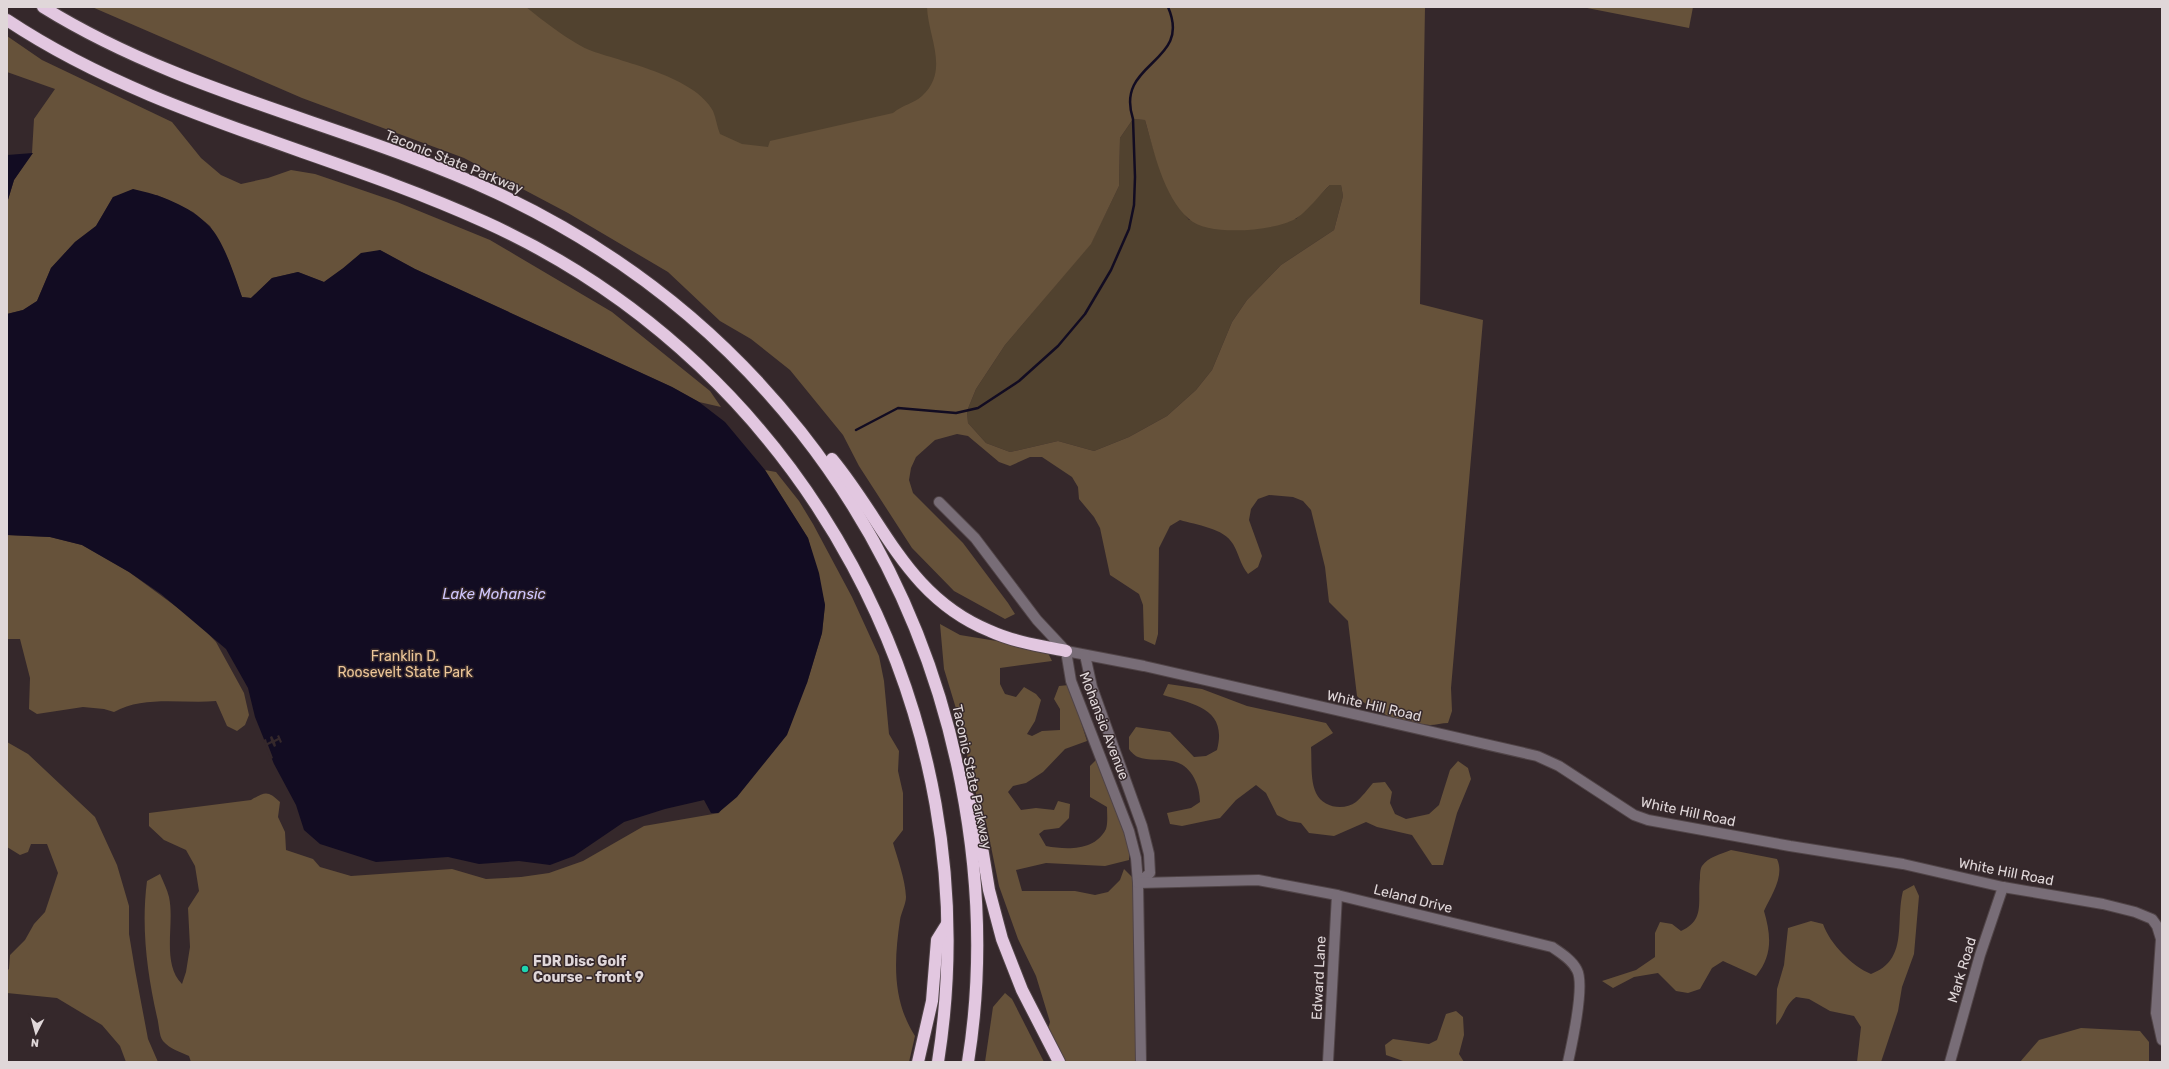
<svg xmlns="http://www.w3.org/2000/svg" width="2169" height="1069" font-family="Rubik,sans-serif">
<rect width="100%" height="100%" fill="#35282b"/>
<!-- green -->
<g fill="#51422f">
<polygon points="500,7 987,7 937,92 880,131 759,159"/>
<path d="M 1133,119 L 1145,120 C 1155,156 1165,189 1189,220 L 1296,219 L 1330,185 L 1341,185 L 1343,196 L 1334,230 L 1281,265 L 1247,300 L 1232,322 L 1212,370 L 1196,390 L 1167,416 L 1129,437 L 1094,451 L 1058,441 L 1010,452 L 986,443 L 968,423 L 967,411 L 976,389 L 1005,345 L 1091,243 L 1119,186 L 1120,138 Z"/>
</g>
<!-- forest -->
<g fill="#66523a" fill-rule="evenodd">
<path d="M 92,7 L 526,7 C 542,20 573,44 592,51 C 626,63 695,77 713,111 C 716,118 717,127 720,134 L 742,144 L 768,147 L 770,141 L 893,113 C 904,104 913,104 922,96 C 950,71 928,37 927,7 L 1425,7 L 1420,304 L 1483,320 L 1451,688 L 1452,711 L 1448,723 C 1442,723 1436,725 1430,725 C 1405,723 1373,714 1357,696 L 1348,621 L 1329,602 L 1325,567 L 1311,510 L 1303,501 L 1293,497 L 1269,495 L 1258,499 L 1251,509 L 1249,520 L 1262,556 L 1258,567 L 1248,574 C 1240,564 1239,554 1233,544 C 1224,528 1196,525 1180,520 L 1170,526 L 1159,548 L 1158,634 L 1155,645 L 1144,640 L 1143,605 L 1139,594 L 1110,575 L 1100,528 L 1094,517 L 1079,499 L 1078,487 L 1072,477 L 1042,457 L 1030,457 L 1010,466 L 999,462 L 968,436 L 957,434 L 935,440 L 916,457 L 911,468 L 909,480 L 913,493 L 963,543 L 1008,603 L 1015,614 L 1005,619 L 954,591 L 912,548 L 859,466 L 843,435 L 790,370 L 751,339 L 720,321 L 668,272 L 568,213 L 464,158 L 302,98 ZM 1133,119 L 1145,120 C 1154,151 1163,196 1189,219 C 1208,237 1274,231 1295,219 C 1306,213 1320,194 1330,185 L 1341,185 L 1343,196 L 1334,230 L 1281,265 L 1247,300 L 1232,322 L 1212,370 L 1196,390 L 1167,416 L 1129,437 L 1094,451 L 1058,441 L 1010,452 L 986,443 L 968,423 L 967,411 L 976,389 L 1005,345 L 1091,244 L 1119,186 L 1120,138 Z"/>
<polygon points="1582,7 1693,7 1689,28"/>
<polygon points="7,36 42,60 172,122 201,158 221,175 241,184 268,178 291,170 315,174 397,202 490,240 612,312 710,391 721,407 699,402 672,387 415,269 380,250 342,269 324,282 298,272 272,278 251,298 242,297 228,259 210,226 193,212 157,195 113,197 96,226 75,242 51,268 37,301 23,310 7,314 7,203 14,180 32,153 34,119 55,89 7,72"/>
<path d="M 765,470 L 776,472 L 799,501 L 813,524 L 852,597 L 879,656 L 884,681 L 889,734 L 899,751 L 898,771 L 903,793 L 903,830 L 893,843 C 898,860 905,879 906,897 C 906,904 901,913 900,920 C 894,961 892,1000 915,1036 L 909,1062 L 191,1062 L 189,1056 C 180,1052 170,1049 163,1041 C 159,1036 159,1024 157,1017 C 147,972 141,927 147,881 L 160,874 C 163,881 167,889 169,897 C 175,924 161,963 182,984 L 186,972 L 190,947 L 188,908 L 199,891 L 195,866 L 186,850 L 164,840 L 149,826 L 149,813 L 251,800 C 266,791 268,791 280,802 L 278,817 L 285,832 L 286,850 L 313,859 L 320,867 L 351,876 L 452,869 L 486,879 L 521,877 L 549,873 L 583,861 L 644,826 L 719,813 L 807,683 L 822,633 L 825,605 L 808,538 Z"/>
<path d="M 7,535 L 50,537 L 82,545 L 129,572 L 197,622 L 216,642 L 244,693 L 249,715 L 245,725 L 237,731 L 227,726 L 216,701 C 183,704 144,695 114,712 L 104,709 L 83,707 L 37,714 L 29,709 L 30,678 L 20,639 L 7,639 Z"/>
<path d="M 940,624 L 960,635 L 1046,649 L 1052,661 L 1000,668 L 1000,684 L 1005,694 L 1016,697 L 1024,687 L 1036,694 L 1041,700 L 1035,721 L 1027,734 L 1032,736 L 1042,731 L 1060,730 L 1060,709 L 1054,699 L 1059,686 L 1069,685 L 1087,741 L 1065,749 L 1043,772 L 1026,783 L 1013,786 L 1008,792 L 1021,810 L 1036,808 L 1054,810 L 1058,801 L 1070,804 L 1069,818 L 1059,828 L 1044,830 L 1039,834 L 1046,846 C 1067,850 1095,851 1106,829 C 1108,823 1107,813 1107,807 L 1090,797 L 1090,766 L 1096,760 L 1129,839 L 1129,860 L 1105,866 L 1046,863 L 1016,870 L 1022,891 L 1075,891 L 1095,895 L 1108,892 L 1120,880 L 1124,869 L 1132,877 L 1135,906 L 1137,1062 L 1066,1062 L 1047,1032 L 1050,1022 L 1036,976 L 1018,939 L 999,886 L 986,822 L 980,811 L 958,715 L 944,669 Z"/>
<path d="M 1168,684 L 1202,689 L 1247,706 L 1326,723 L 1333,733 L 1311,747 C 1312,761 1310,780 1316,793 C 1323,808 1344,811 1356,802 C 1362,797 1368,789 1373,783 L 1385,782 L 1392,792 L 1390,803 L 1395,814 L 1406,819 L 1429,814 L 1439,805 L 1450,770 L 1458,761 L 1468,768 L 1471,779 L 1457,813 L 1443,865 L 1432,865 L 1412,835 L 1377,827 L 1366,822 L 1334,836 L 1309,833 L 1301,823 L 1289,821 L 1277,815 L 1266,793 L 1256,785 L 1236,800 L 1220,818 L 1182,826 L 1170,824 L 1167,813 L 1191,808 L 1200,802 C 1200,785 1191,764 1172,761 C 1162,759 1148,761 1138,757 C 1135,756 1131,752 1129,749 L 1129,737 L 1136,727 L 1170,732 L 1194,757 L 1206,756 L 1217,750 C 1228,708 1193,704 1163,695 Z"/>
<polygon points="7,742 28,754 95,817 117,865 129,906 129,934 135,970 148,1039 158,1062 126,1062 120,1046 102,1025 57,998 7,993 7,971 9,969 10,955 25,940 34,924 45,912 58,873 47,844 31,844 28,852 20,855 7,847"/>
<path d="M 1731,850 L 1777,859 C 1785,876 1771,896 1764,911 C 1771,935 1773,955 1756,976 L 1723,961 L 1712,968 L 1700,989 L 1688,993 L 1676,991 L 1658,973 L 1634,977 L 1613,988 L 1602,981 L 1636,970 L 1655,957 L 1655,933 L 1660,922 L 1672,924 L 1681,931 C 1706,920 1697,901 1700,878 C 1700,875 1700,869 1702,866 C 1708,857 1721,854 1731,850 Z"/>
<path d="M 1914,885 L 1919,896 L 1914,954 L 1902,987 L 1898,1011 L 1881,1062 L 1857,1062 L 1861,1027 L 1854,1016 L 1830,1011 L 1809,999 L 1796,997 C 1784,1006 1786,1014 1776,1025 L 1777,989 L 1784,965 L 1788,928 L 1811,921 L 1823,924 C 1830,944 1852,966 1871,974 C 1909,960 1895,922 1903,891 Z"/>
<polygon points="1005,993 1012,999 1044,1062 985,1062 993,1007"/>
<polygon points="1456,1011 1463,1017 1464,1035 1459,1054 1464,1062 1406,1062 1386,1055 1385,1045 1393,1039 1429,1044 1437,1040 1446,1014"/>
<polygon points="2081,1028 2140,1031 2149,1042 2149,1062 2020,1062 2039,1040"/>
</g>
<!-- water -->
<g fill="#120c22">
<polygon points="33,153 14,180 7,203 7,155"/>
<path d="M 133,189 C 160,195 189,205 209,226 C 224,241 235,277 242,297 L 251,298 L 272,278 L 298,272 L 324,282 L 342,269 L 361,253 L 380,250 L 415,269 L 672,387 L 699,402 L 725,422 L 765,470 L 808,538 L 819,573 L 825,605 L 822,633 L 807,683 L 787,735 L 737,797 L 718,813 L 711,813 L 704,800 L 665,809 L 624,822 L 574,856 L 550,865 L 519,861 L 479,864 L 448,857 L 376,862 L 320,844 L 304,830 L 296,805 L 274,764 L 255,717 L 248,688 L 226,649 L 161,594 L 129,572 L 82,545 L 50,537 L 7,535 L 7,314 L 23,310 L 37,301 L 51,268 L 75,242 L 96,226 L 113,197 Z"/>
</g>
<!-- pier -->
<polygon fill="#35282b" points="279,735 282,742 280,743 279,740 275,742 276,746 274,747 272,743 268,745 273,758 271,759 263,740 266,739 267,743 271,741 270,737 272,736 274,740 278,738 277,736"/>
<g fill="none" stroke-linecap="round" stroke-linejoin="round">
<!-- stream -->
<path stroke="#120c22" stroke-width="2.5" d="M 856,430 L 898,408 L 956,413 L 978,408 L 1019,381 L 1058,346 L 1085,314 L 1111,270 L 1129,229 L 1134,205 L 1135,177 L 1133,119 C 1114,61 1193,64 1168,7"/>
<defs>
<g id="minor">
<polyline points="939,502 975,538 1037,620 1066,651 1071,681 1129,831 1136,858 1138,883 1141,1062"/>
<polyline points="1066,651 1144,666 1537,756 1559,766 1634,815 1648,820 1790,846 1903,864 2003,887 2103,904 2135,912 2152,919 2157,926 2161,939 2156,1013 2162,1040"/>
<polyline points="1085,655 1092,687 1142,826 1149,854 1150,873 1138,883"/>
<path d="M 1138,883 L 1258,880 L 1337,895 L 1552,947 C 1561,953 1572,960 1577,970 C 1585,985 1572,1044 1568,1062"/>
<polyline points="1328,1062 1337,895"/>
<polyline points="1950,1062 1980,955 2003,887"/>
</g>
<g id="highway">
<path d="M 43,7 C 183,94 348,124 497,193 C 740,307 909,519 961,783 C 979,875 983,969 968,1062"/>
<path d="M 7,20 C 153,117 327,150 485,222 C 806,367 993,714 938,1062"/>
<path d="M 832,459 C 885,523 907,597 990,631 C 1014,642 1041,646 1066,651"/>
<polyline points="968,797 977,817 989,890 1002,939 1022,990 1059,1062"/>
<polyline points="918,1062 932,1001 937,940 947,924"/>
</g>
</defs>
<!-- minor casing -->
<use href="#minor" stroke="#504447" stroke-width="12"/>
<!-- highway casing -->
<use href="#highway" stroke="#504447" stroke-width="14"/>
<!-- minor -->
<use href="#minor" stroke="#786d77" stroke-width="10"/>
<!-- highway -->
<use href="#highway" stroke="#e2c7e0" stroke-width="12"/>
</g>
<!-- markers -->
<circle fill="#1ed5b0" stroke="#35282b" stroke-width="1.5" cx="525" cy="969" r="4"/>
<g text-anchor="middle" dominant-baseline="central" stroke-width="3" stroke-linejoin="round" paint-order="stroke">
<!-- street labels -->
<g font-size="14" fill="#e0d7d9" stroke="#35282b">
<text transform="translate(454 162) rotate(22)">Taconic State Parkway</text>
<text transform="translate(1374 706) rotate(13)">White Hill Road</text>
<text transform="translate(1104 726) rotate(69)">Mohansic Avenue</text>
<text transform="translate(972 777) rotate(78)">Taconic State Parkway</text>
<text transform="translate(1688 812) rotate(12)">White Hill Road</text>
<text transform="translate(2006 872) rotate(11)">White Hill Road</text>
<text transform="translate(1413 899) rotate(14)">Leland Drive</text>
<text transform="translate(1962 970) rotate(-73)">Mark Road</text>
<text transform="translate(1319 978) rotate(-87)">Edward Lane</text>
</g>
<!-- park labels -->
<g font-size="14" fill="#edc698" stroke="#35282b">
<text x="405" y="656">Franklin D.<tspan x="405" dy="16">Roosevelt State Park</tspan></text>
</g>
<!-- poi labels -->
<g font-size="14" font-weight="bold" fill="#e0d7d9" stroke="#35282b" text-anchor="start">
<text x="533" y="961">FDR Disc Golf<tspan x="533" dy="16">Course - front 9</tspan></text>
</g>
<!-- water labels -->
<g font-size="15" font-style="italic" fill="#d0c6fc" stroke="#35282b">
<text x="494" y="594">Lake Mohansic</text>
</g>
</g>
<!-- border -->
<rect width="2169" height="1069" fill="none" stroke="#e0d7d9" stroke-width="16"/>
<!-- north arrow -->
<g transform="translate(36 1033) rotate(186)" stroke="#35282b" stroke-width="3" paint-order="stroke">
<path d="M0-3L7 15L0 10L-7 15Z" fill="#e0d7d9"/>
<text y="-6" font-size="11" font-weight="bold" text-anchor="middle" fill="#e0d7d9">N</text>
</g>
</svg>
